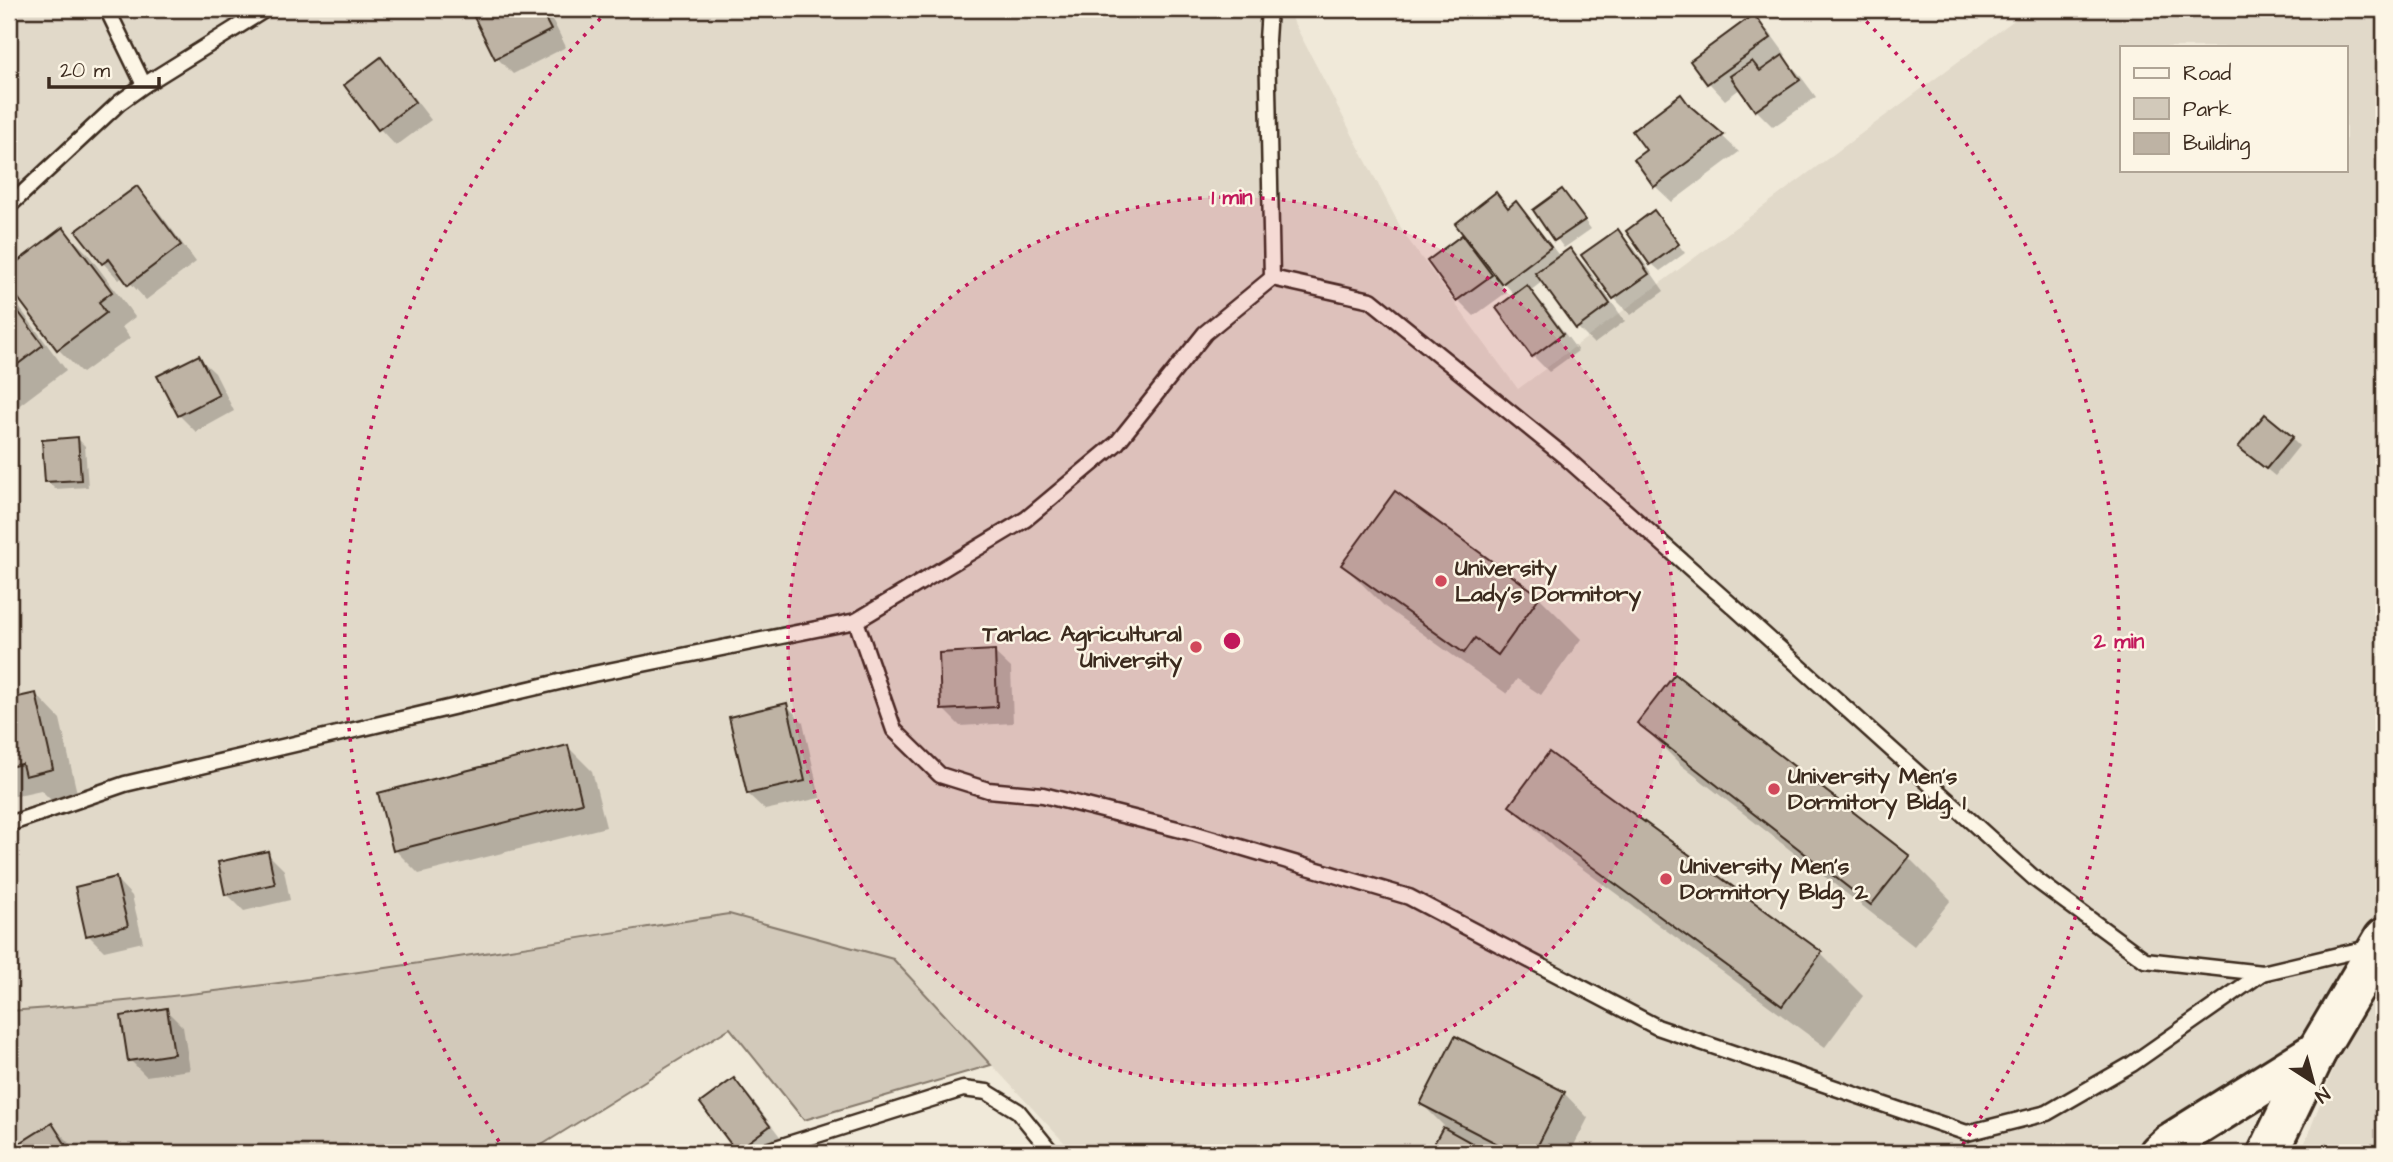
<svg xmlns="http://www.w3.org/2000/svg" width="2393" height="1162" font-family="'Architects Daughter',sans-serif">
<rect width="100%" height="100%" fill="#f0e9d9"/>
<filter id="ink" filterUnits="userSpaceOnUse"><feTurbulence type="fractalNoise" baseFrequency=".0143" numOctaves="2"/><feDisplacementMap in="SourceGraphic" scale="14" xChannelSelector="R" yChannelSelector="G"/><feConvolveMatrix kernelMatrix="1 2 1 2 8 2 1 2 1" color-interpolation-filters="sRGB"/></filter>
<g filter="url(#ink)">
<!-- built -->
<g fill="#e1d9c9" fill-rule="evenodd">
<path d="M 9,9 L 1295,9 L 1292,19 L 1404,234 L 1518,389 L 2029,9 L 2384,9 L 2384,905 L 2305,1043 L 2143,1153 L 1074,1153 L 893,959 L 729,914 L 368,972 L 106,1004 L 9,1011 ZM 2122,47 L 2346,47 L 2346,170 L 2122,170 Z"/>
<polygon points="2384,984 2384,1153 2301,1153 2340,1052"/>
</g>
<!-- green -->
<path fill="#d2c9ba" stroke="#867a6c" stroke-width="2" d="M 729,914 L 893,959 L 991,1065 L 804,1120 L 730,1028 L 532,1151 L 533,1153 L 9,1153 L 9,1011 C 251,994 490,952 729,914 Z"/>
<!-- shadow -->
<g fill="#0003">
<polygon points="217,9 245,9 229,21"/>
<polygon points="472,9 547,9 566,47 513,74 497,58"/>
<polygon points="1753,17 1770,33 1786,55 1783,57 1799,74 1816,97 1773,127 1756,110 1741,88 1725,100 1709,83 1693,61"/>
<polygon points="381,59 397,76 431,120 396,146 380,129 347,86"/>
<polygon points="1681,97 1739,152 1672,202 1655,186 1649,150"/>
<polygon points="137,188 153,204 196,262 146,300 124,276 119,280 103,263"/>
<polygon points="1562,191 1591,229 1564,248 1535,210"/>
<polygon points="1496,195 1510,209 1516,204 1532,220 1560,257 1569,250 1586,266 1625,321 1594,344 1577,327 1543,281 1530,291 1543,304 1578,351 1549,372 1533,356 1516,296 1501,280 1499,282 1507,292 1474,316 1458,300 1429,262 1462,237 1476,251 1477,250"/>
<polygon points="1654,213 1685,253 1660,271 1652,264"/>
<polygon points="63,229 88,254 135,317 122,327 130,338 82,373 58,349 9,283 9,270"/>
<polygon points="1618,231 1634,248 1664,291 1631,315 1614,298 1584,255"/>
<polygon points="9,297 19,307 66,370 9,413"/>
<polygon points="198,357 215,373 234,411 196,432 179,415"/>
<polygon points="77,438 85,446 88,487 55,489 47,481"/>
<polygon points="2291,438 2299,446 2275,476 2249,455"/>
<polygon points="1343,565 1539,597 1581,639 1541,695 1517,679 1507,694 1385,607"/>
<polygon points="994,652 1011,668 1013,723 960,726 943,709"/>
<polygon points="1676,676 1909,858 1951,900 1914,946 1681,765 1639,723"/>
<polygon points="36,694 60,719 77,793 51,800 41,790 9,797 9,701"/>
<polygon points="786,705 803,722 820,798 765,810 748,794"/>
<polygon points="568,747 592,771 606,827 419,874 395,850"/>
<polygon points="1550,755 1821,954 1863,996 1825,1047 1554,848 1512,806"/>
<polygon points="267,853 284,870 290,900 244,911 227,894"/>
<polygon points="116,879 132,896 143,942 104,951 88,935"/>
<polygon points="166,1010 183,1027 190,1070 146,1076 130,1060"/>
<polygon points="734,1080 750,1097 785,1143 772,1153 740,1153 702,1103"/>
<polygon points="1564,1093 1588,1118 1570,1153 1495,1153 1479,1145 1478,1148 1487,1153 1431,1153 1445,1127 1422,1104"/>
<polygon points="52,1125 68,1141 76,1153 12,1153 11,1151"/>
</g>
<!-- building -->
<g fill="#beb3a4" stroke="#3b2a1e" stroke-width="2">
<polygon points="470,9 540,9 551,30 495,59"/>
<polygon points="1754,14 1771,38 1707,84 1690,61"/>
<polygon points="1783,55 1800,80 1755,111 1730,76 1752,61 1760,71"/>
<polygon points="381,57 415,102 378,130 344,85"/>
<polygon points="1681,94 1689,105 1724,135 1654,187 1634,159 1646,150 1632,131"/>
<polygon points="137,186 181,245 128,285 109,259 102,264 76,231"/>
<polygon points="1562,189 1585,220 1554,241 1533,210"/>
<polygon points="1496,192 1508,208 1516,201 1551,247 1502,284 1455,224"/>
<polygon points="1654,210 1679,244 1650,265 1626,231"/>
<polygon points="63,227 112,292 99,302 106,313 57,350 9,286 9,268"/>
<polygon points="1618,229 1649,274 1613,299 1581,255"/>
<polygon points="1462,235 1492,275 1456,301 1427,261"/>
<polygon points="1570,248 1610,304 1576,329 1535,273"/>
<polygon points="1527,285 1563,334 1532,357 1496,308"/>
<polygon points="9,299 43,345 9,371"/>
<polygon points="199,355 219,395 178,416 157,376"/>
<polygon points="2265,414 2293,437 2266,469 2238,447"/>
<polygon points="78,437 81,480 45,482 42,440"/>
<polygon points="1395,491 1540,596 1498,655 1475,638 1464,653 1341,565"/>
<polygon points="995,650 997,707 941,710 939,653"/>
<polygon points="1675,674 1910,856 1871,905 1637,723"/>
<polygon points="36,693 53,769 25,776 22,764 9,767 9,699"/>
<polygon points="787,703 805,781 747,794 729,717"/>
<polygon points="568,745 582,803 393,851 378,793"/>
<polygon points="1549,752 1822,952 1782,1006 1509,806"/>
<polygon points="268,851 275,884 225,895 218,862"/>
<polygon points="116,877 128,926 86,936 75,887"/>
<polygon points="167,1008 174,1054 128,1061 121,1016"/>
<polygon points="1455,1036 1565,1092 1534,1153 1515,1153 1420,1104"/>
<polygon points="734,1078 770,1126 736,1151 700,1103"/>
<polygon points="52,1123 71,1153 10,1153 9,1150"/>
<polygon points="1443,1127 1490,1153 1429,1153"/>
</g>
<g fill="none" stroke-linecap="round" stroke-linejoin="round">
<defs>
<g id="lane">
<polyline points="107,9 144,85"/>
<polyline points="1269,9 1267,40 1272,278"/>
<polyline points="9,206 119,103 144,85 266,9"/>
<polyline points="856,621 894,730 940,775 988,790 1043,795 1193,833 1409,897 1657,1027 1967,1133 2047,1113 2132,1064 2262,973 2372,947"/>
<polyline points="9,824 125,784 593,674 856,621 1026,519 1117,443 1205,333 1272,278 1371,300 1564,456 1736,609 2035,879 2145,960 2262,973"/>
<polyline points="760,1153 963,1089 987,1092 1018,1111 1052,1153"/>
</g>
<g id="secondary">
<polyline points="2159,1153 2170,1143 2317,1051"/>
<polyline points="2268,1153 2317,1051 2384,938"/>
</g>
</defs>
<!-- lane casing -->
<use href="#lane" stroke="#3b2a1e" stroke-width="19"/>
<!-- secondary casing -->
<use href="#secondary" stroke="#3b2a1e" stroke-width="44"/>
<!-- lane -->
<use href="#lane" stroke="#fcf5e5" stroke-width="14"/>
<!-- secondary -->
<use href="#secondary" stroke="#fcf5e5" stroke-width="38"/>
</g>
</g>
<!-- distance rings -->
<circle cx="1232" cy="641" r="444" fill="#c2185b" fill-opacity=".12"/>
<g fill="none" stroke="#c2185b" stroke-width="3.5" stroke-dasharray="3.5 7">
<circle cx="1232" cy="641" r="444"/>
<path d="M505 1150A887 887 0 0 1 605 14M1859 14A887 887 0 0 1 1959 1150"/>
</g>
<!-- markers -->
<g fill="#d1495b" stroke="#fcf5e5" stroke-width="2.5">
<circle cx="1441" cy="581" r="7"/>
<circle cx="1196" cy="647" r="7"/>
<circle cx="1774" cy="789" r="7"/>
<circle cx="1666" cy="879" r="7"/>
</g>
<g text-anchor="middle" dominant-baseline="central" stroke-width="5" stroke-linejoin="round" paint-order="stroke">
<!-- poi labels -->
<g font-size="23" font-weight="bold" fill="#3b2a1e" stroke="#fcf5e5" text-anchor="start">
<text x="1455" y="568">University<tspan x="1455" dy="26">Lady's Dormitory</tspan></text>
<text x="1182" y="634" text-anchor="end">Tarlac Agricultural<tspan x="1182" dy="26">University</tspan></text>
<text x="1788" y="776">University Men's<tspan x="1788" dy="26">Dormitory Bldg. 1</tspan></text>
<text x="1680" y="866">University Men's<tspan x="1680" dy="26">Dormitory Bldg. 2</tspan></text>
</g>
</g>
<circle cx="1232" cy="641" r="10" fill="#c2185b" stroke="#fcf5e5" stroke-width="3.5"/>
<g font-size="21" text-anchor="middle" font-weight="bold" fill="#c2185b" stroke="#fcf5e5" stroke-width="5" stroke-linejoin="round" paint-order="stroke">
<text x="1232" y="204">1 min</text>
<text x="2119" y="648">2 min</text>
</g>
<!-- margin -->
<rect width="2393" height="1162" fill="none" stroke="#fcf5e5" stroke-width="35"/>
<rect x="18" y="18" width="2358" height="1127" fill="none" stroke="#3b2a1e" stroke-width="2.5" filter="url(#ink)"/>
<!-- legend -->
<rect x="2120" y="46" width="228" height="126" fill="#fcf5e5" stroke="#afa495" stroke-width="2"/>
<rect x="2134" y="68" width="35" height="10" fill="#fcf5e5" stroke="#afa495" stroke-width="2"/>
<text x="2183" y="80" font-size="21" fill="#3b2a1e">Road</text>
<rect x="2134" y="98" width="35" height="21" fill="#d2c9ba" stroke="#afa495" stroke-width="2"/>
<text x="2183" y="116" font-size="21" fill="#3b2a1e">Park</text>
<rect x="2134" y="133" width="35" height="21" fill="#beb3a4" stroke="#afa495" stroke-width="2"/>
<text x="2183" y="150" font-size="21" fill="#3b2a1e">Building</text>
<!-- north arrow -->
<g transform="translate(2313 1082) rotate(144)" stroke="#fcf5e5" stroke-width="5" paint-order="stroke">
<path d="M0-5L12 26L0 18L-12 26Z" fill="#3b2a1e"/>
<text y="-10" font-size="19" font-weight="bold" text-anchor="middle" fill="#3b2a1e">N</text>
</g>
<!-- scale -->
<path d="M49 77v10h110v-10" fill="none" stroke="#3b2a1e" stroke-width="3.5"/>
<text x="60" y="77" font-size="21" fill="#3b2a1e" stroke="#fcf5e5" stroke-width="5" paint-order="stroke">20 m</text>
</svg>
